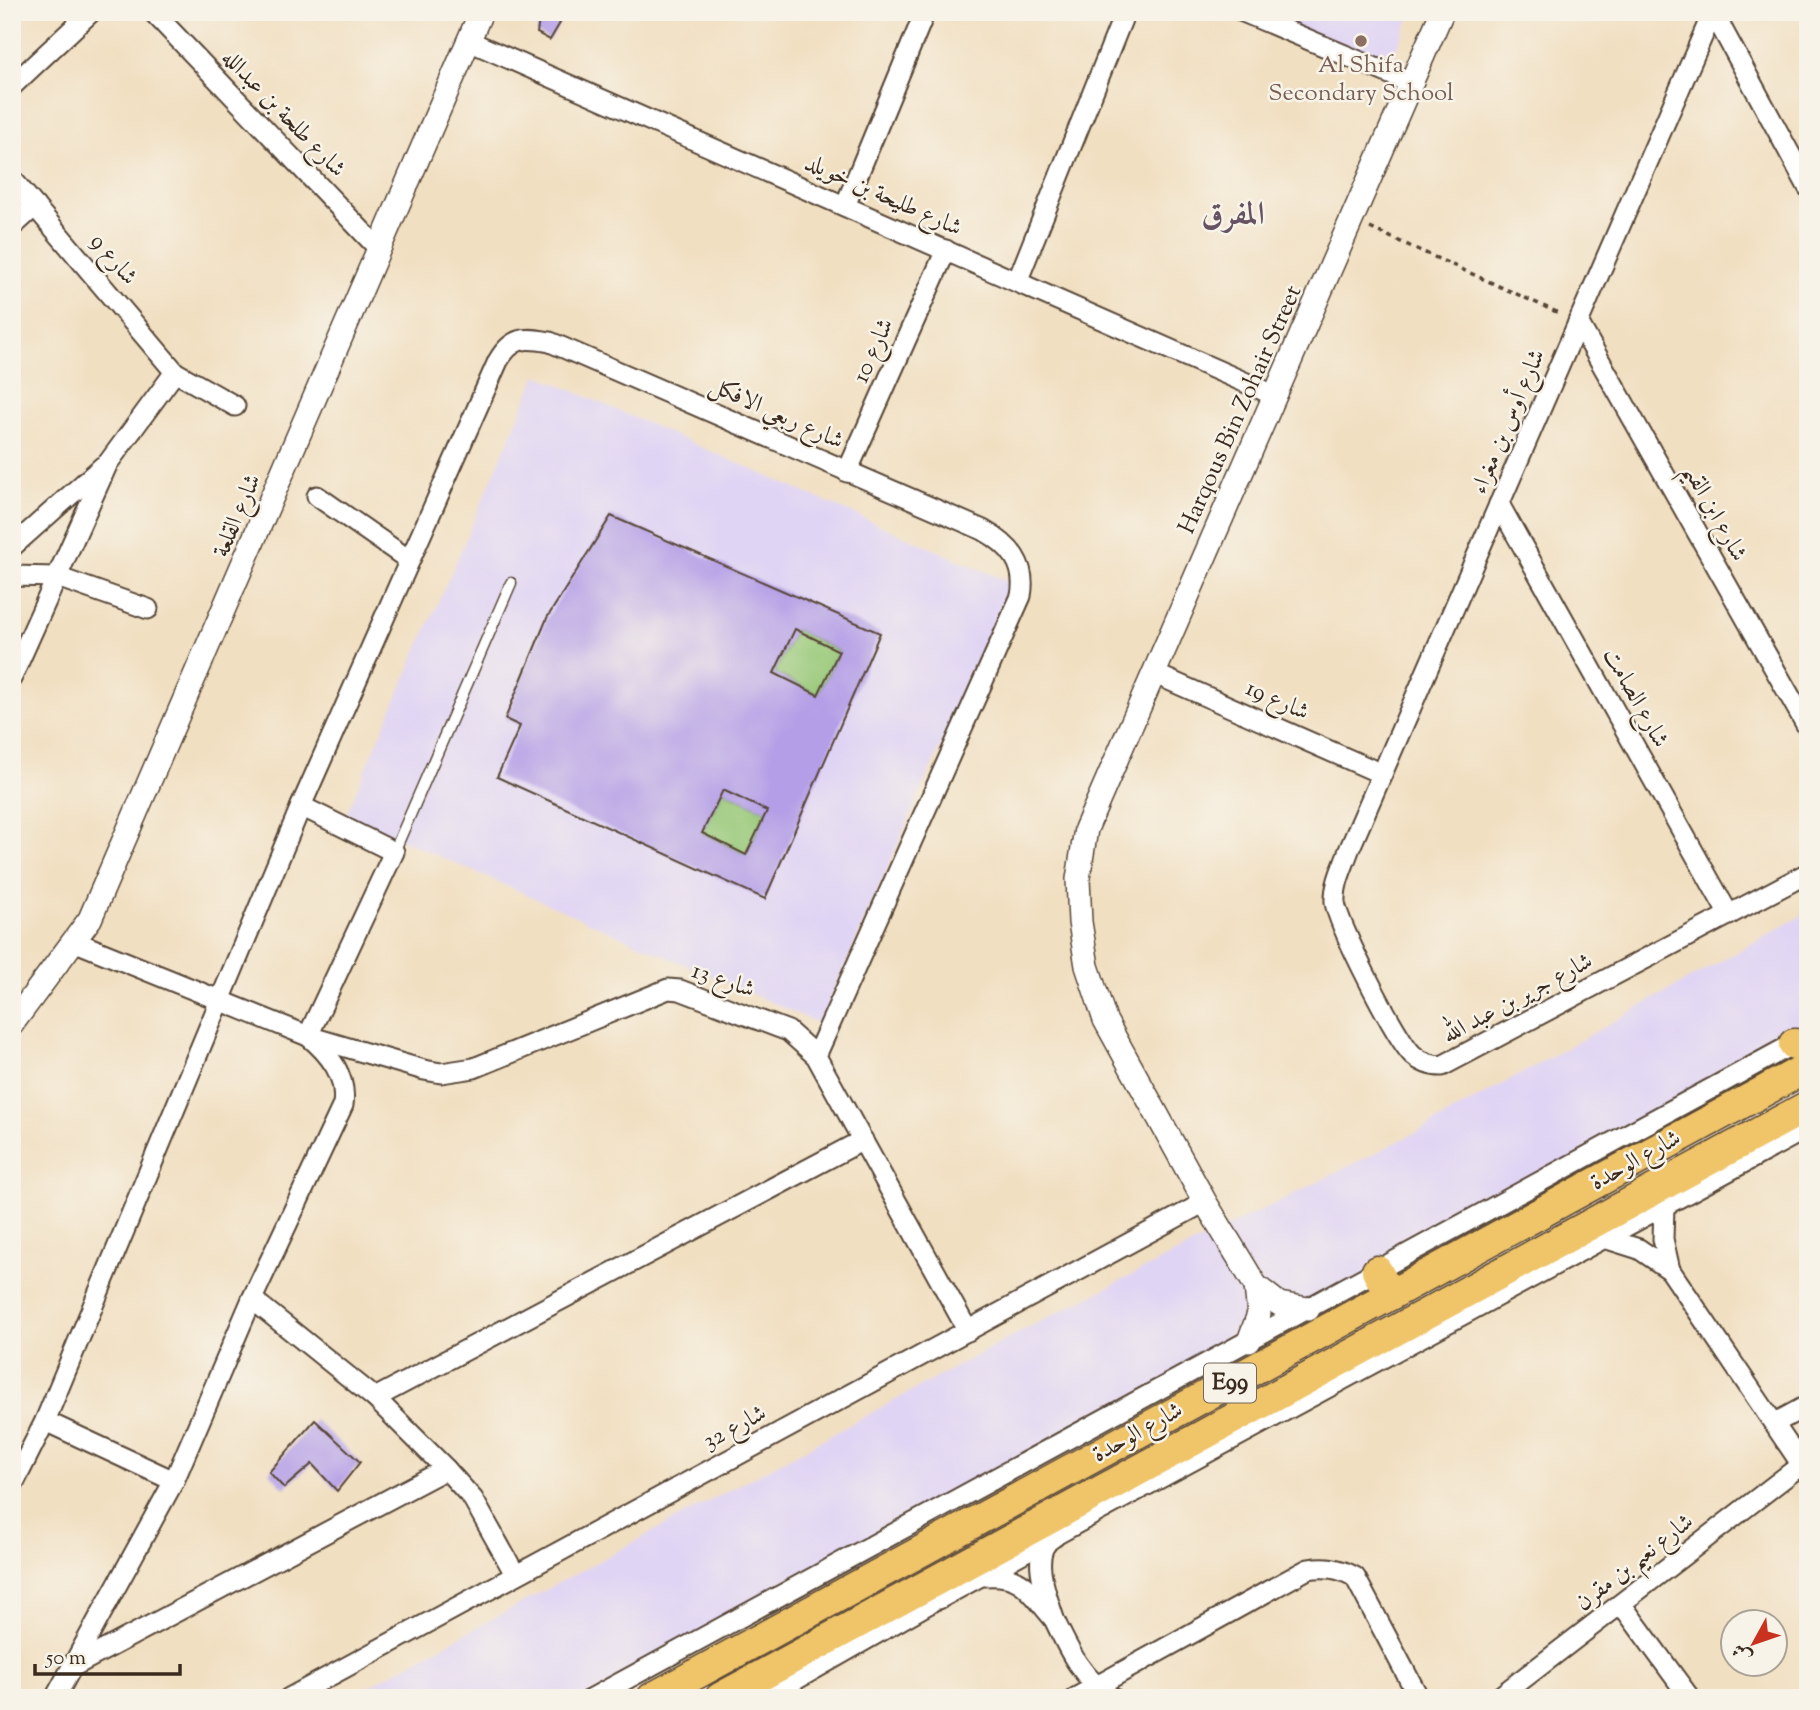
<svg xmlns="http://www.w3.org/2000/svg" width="1820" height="1710" font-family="'Sorts Mill Goudy',Amiri,serif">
<rect width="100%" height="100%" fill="#f7f3e8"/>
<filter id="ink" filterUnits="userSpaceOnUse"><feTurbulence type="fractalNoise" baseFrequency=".0143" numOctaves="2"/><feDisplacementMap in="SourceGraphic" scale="14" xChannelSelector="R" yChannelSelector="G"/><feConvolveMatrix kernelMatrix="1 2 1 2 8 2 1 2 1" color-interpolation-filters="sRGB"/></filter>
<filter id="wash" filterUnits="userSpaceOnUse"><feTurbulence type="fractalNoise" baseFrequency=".00686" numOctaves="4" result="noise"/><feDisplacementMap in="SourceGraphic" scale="28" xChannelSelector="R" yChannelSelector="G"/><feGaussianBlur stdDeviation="1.57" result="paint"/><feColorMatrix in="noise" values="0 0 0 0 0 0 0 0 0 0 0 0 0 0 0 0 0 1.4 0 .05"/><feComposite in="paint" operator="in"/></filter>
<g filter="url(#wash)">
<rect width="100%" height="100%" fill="#f1dfc1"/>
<!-- built -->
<g fill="#e0d4f4">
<polygon points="1255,12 1412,12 1388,70"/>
<polygon points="537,375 1011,583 820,1024 346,815"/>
<polygon points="1808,912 1808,1045 611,1698 347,1698 1037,1323 1423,1129"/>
</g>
<!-- green -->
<g fill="#97c877" stroke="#69794a" stroke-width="2">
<polygon points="795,629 839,651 818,695 774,673"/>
<polygon points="723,790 767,811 746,855 702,833"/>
</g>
<g id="blocks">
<!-- building -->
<g fill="#b49ee7" fill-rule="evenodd">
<polygon points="540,13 553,15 560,23 550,40 537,33"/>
<path d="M 611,516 L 880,633 L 765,899 L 497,777 L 520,726 L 505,719 L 547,618 ZM 795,629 L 839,651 L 818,695 L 774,673 ZM 723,790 L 767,811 L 746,855 L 702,833 Z"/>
<polygon points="315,1420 360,1462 337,1491 312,1464 284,1488 269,1472"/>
</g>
</g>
</g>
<g filter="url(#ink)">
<use href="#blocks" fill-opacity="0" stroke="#564536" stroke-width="2"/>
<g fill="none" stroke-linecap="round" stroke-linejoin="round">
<defs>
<polyline id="service" points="394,852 511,583"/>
<g id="minor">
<polyline points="153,12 378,248"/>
<polyline points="1243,12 1411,83"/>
<path d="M 1713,12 L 1349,850 C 1343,867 1334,884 1335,902 C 1337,923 1397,1041 1413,1055 C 1421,1062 1431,1066 1442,1066 L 1808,873"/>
<polyline points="1713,12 1808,187"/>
<polyline points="469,41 1276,396"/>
<polyline points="12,86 91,12"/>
<polyline points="12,179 175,372 235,406"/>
<polyline points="845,206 925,12"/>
<polyline points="12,227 35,206"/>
<polyline points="1017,282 1125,12"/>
<polyline points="1578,322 1808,728"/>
<polyline points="847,472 946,250"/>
<polyline points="317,496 409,560"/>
<polyline points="1499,504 1729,915"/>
<polyline points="12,547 103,466"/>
<polyline points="12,576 57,577 148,609"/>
<polyline points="1153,673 1382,774"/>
<polyline points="12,677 108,463 175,372"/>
<path d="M 816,1056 L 1021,596 C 1027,564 1010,545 983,530 L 550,342 C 524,337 512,337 498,361 L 301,806 L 394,852 L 308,1036 L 424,1070 L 441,1073 L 474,1068 L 668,989 L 680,990 L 788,1031 L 816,1056 L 968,1331"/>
<polyline points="1664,1206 1663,1239 1670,1270"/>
<polyline points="1604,1238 1639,1249 1670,1270 1808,1474"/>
<polyline points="252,1299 375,1398 446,1469 473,1499 515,1574"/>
<polyline points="375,1398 863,1140"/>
<polyline points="45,1421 174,1481"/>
<polyline points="1775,1423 1808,1405"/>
<polyline points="12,1487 45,1421 301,806"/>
<polyline points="1105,1508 1808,1128"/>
<path d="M 985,1576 C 1024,1573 1030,1592 1054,1619 C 1048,1598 1027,1550 1054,1537"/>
<polyline points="909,1602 939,1599 1105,1508 1113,1498"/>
<polyline points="1622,1605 1690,1698"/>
<path d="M 1054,1619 C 1069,1651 1082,1679 1113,1698"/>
<polyline points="72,1667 446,1469"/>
<path d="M 55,1698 L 174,1481 L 252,1299 L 343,1105 C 347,1076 330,1054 308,1036 L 76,942"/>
<polyline points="289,1698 1205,1202"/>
<polyline points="592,1698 1804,1038"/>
<polyline points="764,1698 930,1603"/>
<path d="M 1075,1698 L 1308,1569 C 1326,1566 1339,1568 1355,1577 L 1419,1698"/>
<polyline points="1498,1698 1801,1465"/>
</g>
<g id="tertiary">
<polyline points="12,1024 90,919 481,12"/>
<polyline points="1308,1309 1279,1304 1256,1286 1205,1202 1105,1020 1087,966 1080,922 1078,879 1086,829 1442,12"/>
<polyline points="1249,1341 1259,1314 1256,1286"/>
</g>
<g id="primary">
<polyline points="1794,1044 1808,1045"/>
<polyline points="1377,1271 1390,1295"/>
<polyline points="652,1698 1808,1067"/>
<polyline points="720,1698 1808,1106"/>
</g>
</defs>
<!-- service casing -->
<use href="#service" stroke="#564536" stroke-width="13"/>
<!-- minor casing -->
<use href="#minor" stroke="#564536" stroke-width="23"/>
<!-- tertiary casing -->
<use href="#tertiary" stroke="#564536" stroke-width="26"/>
<!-- primary casing -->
<use href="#primary" stroke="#564536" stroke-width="33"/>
<!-- path -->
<polyline stroke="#564536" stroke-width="3.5" stroke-dasharray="5 5" stroke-linecap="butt" points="1370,228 1561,314"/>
<!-- service -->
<use href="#service" stroke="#fff" stroke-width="10"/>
<!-- minor -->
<use href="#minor" stroke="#fff" stroke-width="19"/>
<!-- tertiary -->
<use href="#tertiary" stroke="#fff" stroke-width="23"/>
<!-- primary -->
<use href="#primary" stroke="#f0c469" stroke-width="30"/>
</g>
</g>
<!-- markers -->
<circle fill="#8d6e63" stroke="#f7f3e8" stroke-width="2.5" cx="1361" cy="41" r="7"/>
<g text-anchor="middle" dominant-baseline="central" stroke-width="5" stroke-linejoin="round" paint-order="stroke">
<!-- shield labels -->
<rect fill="#f7f3e8" stroke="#73665b" stroke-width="2" x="1204" y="1363.5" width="52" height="39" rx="5"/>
<g font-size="23" font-weight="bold" fill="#3b2a1e">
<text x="1230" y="1383">E99</text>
</g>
<!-- education labels -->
<g font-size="24" fill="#785e54" stroke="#f7f3e8">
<text x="1361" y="66">Al Shifa<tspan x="1361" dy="28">Secondary School</tspan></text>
</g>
<!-- street labels -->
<g font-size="24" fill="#3b2a1e" stroke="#f7f3e8">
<text transform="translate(283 114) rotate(46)">شارع طلحة بن عبدالله</text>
<text transform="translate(883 196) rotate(24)">شارع طليحة بن خويلد</text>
<text transform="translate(113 260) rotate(50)">شارع 9</text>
<text transform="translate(874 351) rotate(-66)">شارع 10</text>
<text transform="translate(1241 410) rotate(-66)">Harqous Bin Zohair Street</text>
<text transform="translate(776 414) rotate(24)">شارع ربعي الافكل</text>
<text transform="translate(1509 422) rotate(-67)">شارع أوس بن مغراء</text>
<text transform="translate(1714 513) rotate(61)">شارع ابن القيم</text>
<text transform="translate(238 516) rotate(-67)">شارع القلعة</text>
<text transform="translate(1635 698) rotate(61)">شارع الصامت</text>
<text transform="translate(1277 701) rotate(24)">شارع 19</text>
<text transform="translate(723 981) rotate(19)">شارع 13</text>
<text transform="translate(1518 999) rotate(-28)">شارع جرير بن عبد الله</text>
<text transform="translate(1636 1161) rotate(-29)">شارع الوحدة</text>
<text transform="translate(735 1428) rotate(-28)">شارع 32</text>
<text transform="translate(1138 1433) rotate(-29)">شارع الوحدة</text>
<text transform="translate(1635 1563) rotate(-38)">شارع نعيم بن مقرن</text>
</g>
<!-- district labels -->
<g font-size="32" font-weight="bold" fill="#655364" stroke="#f7f3e8">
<text x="1233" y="216">المفرق</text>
</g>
</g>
<!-- margin -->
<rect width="1820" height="1710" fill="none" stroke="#f7f3e8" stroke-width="42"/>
<!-- north arrow -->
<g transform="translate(1754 1643) rotate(230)"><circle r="33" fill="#f7f3e8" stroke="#aca397" stroke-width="2"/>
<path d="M0-5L12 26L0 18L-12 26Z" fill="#c8321e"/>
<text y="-10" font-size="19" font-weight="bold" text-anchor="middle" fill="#3b2a1e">ش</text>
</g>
<!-- scale -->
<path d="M35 1664v10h145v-10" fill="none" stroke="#3b2a1e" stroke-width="3.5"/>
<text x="46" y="1664" font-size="21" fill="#3b2a1e" stroke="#f7f3e8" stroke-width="5" paint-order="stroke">50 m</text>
</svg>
